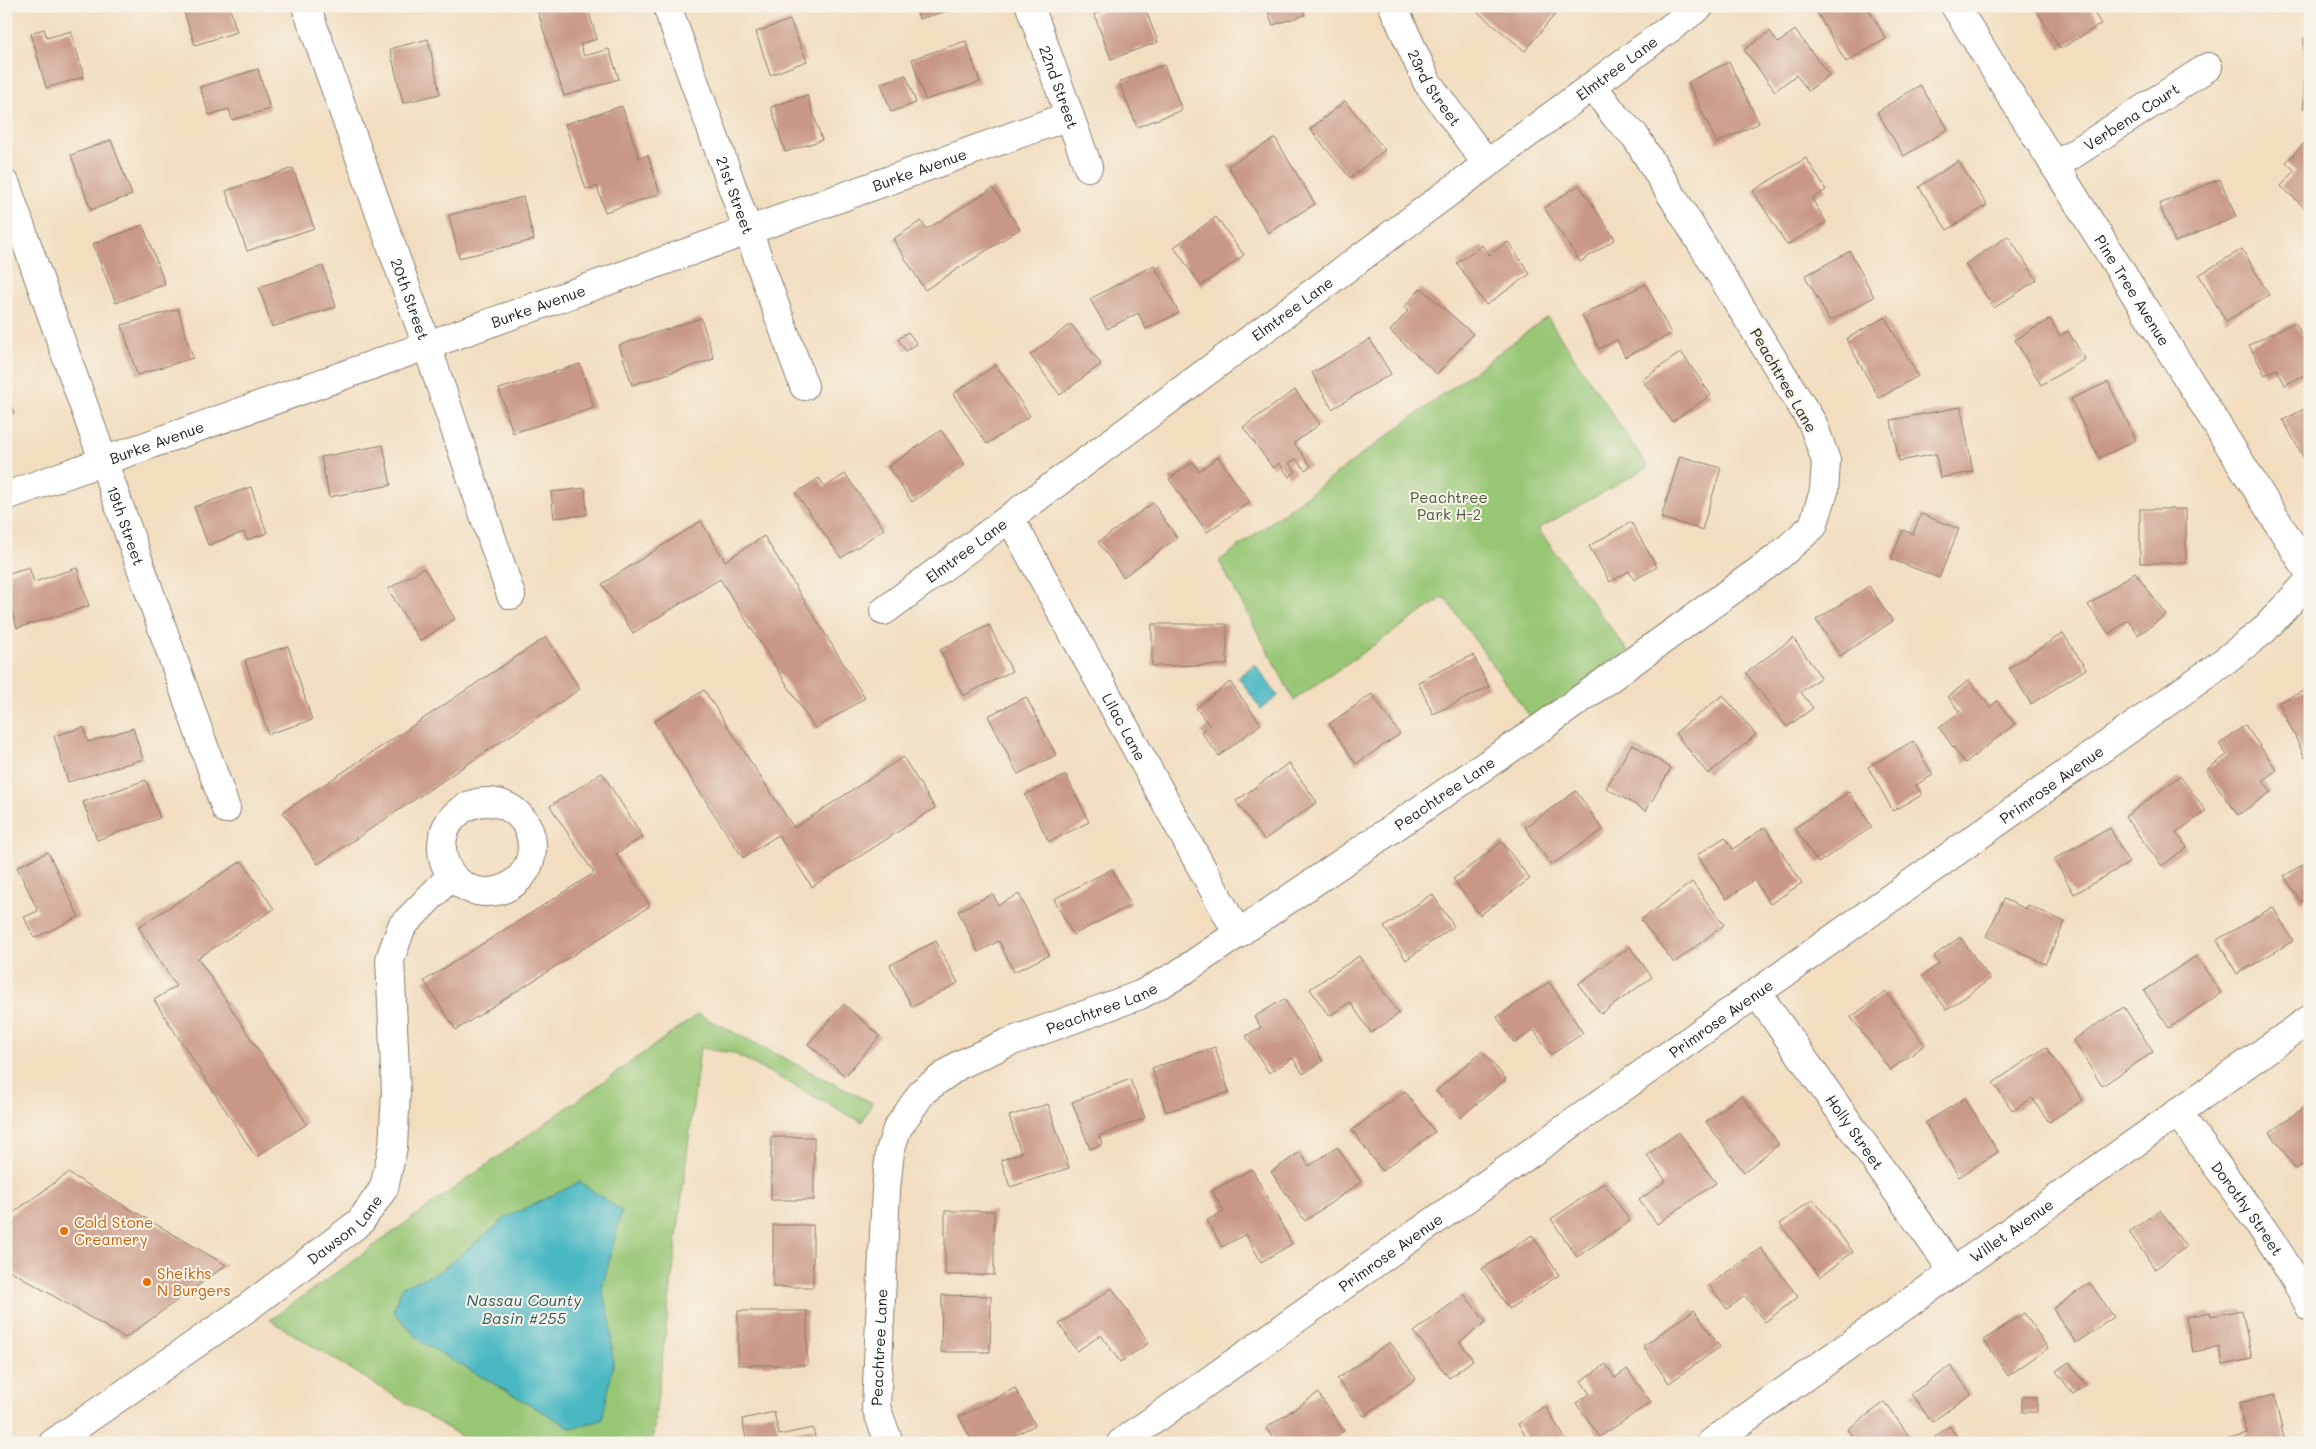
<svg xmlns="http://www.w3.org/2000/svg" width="2316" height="1449" font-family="Mali,sans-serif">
<rect width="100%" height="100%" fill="#f7f3e8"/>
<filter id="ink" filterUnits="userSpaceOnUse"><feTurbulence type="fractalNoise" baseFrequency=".02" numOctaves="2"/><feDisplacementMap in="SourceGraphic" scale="10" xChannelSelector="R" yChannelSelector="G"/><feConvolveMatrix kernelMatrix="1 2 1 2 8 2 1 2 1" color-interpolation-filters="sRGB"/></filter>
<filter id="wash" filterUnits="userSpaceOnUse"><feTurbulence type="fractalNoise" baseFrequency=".0096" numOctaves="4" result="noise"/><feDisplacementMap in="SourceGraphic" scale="20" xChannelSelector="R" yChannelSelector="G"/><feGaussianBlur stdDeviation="1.12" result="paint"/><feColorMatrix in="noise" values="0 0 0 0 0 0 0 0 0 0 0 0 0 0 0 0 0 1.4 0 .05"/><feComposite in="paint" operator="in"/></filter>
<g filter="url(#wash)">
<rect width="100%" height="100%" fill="#f2ddbf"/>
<!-- green -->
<g fill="#97c674" stroke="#5a7148">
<polygon points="1547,317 1648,467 1538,529 1635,661 1539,729 1444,597 1294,700 1219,561"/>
<polygon points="698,1014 872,1103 862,1122 733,1053 700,1048 652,1443 472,1443 270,1320"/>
</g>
<!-- water -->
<g fill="#4ab8c3" stroke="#336a70">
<polygon points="1255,664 1278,696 1261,709 1238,677"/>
<polygon points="580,1182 622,1211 602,1289 611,1324 613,1367 602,1420 571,1428 421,1342 393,1311 402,1287 439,1272 507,1217"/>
</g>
<g id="blocks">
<!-- building -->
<g fill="#c99885">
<polygon points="182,6 229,6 237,32 195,45"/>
<polygon points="536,6 587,6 597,39 580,44 584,56 609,49 619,79 564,96"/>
<polygon points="915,6 960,6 960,7 919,19"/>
<polygon points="1116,6 1144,6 1158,42 1111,59 1094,14"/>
<polygon points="1266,6 1302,6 1305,15 1273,25"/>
<polygon points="1478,6 1548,6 1556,13 1525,51 1475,10"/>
<polygon points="1813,6 1867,6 1886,39 1846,62"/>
<polygon points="2034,6 2090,6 2101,24 2060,49"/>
<polygon points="790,20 807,61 770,75 756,32"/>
<polygon points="44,29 47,38 71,31 84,77 46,88 31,33"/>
<polygon points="1795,30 1829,75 1808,91 1796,75 1775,91 1744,50 1770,31 1778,43"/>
<rect x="2304" y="38" width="6" height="70"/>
<polygon points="428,39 440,94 403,103 390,49"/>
<polygon points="966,41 980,82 925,100 912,59"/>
<polygon points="1729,62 1759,123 1717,143 1688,82"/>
<polygon points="1164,65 1182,110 1137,127 1119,82"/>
<polygon points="258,69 270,109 232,120 229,109 209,115 200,87"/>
<polygon points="906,75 916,103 891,112 881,83"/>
<polygon points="1920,85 1948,129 1904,156 1877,112"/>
<polygon points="807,95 822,140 785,152 771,107"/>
<polygon points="1345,101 1385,150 1350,178 1310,129"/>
<polygon points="622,106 639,158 648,155 660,194 605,212 597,186 586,189 565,124"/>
<polygon points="2310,137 2310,213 2281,186 2295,171 2286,162"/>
<polygon points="1275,138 1315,204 1268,233 1228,166"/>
<polygon points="111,140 132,195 91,210 71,155"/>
<polygon points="1806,158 1826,190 1812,199 1826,222 1787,245 1753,191"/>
<polygon points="1958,161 1987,205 1947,230 1919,187"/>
<polygon points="293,168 314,228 247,251 226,191"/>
<polygon points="2220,179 2236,217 2175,242 2159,204"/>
<polygon points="1579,185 1615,239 1580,262 1544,208"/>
<polygon points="993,188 1020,229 925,290 893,239 921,221 927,229"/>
<polygon points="523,197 534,240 459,258 449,215"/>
<polygon points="1216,217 1244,255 1201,286 1174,247"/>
<polygon points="143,225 165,284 116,303 93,244"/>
<polygon points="2008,236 2037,280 1994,308 1965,264"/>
<polygon points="1508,242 1530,274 1486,305 1457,263 1482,245 1489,255"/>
<polygon points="2242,249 2269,295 2226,321 2199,275"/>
<polygon points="1850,251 1874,297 1830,321 1805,276"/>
<polygon points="1154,265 1179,313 1146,329 1138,313 1107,329 1090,299"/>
<polygon points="323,266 336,307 272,327 259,287"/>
<polygon points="1646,284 1671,334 1625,357 1617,340 1599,349 1582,315"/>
<polygon points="1421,288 1473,334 1437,374 1390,331 1408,311 1404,307"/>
<polygon points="178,309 193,358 137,375 122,325"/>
<polygon points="1885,317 1918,376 1879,398 1846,339"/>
<polygon points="701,318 714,359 632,385 619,345"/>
<polygon points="2050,319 2060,336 2068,331 2085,359 2041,385 2015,340"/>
<polygon points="2295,322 2310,350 2310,372 2285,385 2277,369 2265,375 2249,345"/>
<polygon points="1071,324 1101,364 1060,395 1030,355"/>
<polygon points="908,332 917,344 906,351 898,339"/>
<polygon points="1370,339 1391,374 1332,409 1312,373"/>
<polygon points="1681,352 1711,395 1672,422 1642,380"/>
<polygon points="580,364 594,408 513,433 499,389"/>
<polygon points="996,365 1030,416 987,444 953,394"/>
<polygon points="2108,382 2136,440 2099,458 2071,399"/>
<polygon points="1295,390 1320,424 1294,443 1311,466 1305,470 1296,459 1289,463 1296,472 1289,477 1279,463 1273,468 1243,427"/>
<polygon points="6,394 14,413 6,416"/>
<polygon points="2310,406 2310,458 2305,460 2283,420"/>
<polygon points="1961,407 1973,472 1940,478 1936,454 1899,461 1891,420"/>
<polygon points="941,430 965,465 912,502 888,467"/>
<polygon points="383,445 391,485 329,497 321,457"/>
<polygon points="1680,456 1721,468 1702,530 1661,518"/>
<polygon points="1218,457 1250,502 1207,532 1169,479 1193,462 1199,471"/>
<polygon points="845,474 884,529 841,558 796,493 819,478 825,487"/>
<polygon points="251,487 267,533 247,540 244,532 208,545 194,507"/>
<polygon points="585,488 587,515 554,518 551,492"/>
<polygon points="1153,503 1177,538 1123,577 1098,542"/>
<rect x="2140" y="509" width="46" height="54"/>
<polygon points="1921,514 1959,529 1939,578 1891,559 1903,530 1913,534"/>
<polygon points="701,521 725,561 764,536 865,698 815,729 720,579 633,633 602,584"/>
<polygon points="1631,522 1657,567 1634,580 1629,571 1610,582 1589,546"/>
<polygon points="29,567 34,582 77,568 89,606 17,628 6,594 6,574"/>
<polygon points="424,568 455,619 420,641 388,589"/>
<polygon points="2135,572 2166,615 2138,635 2128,620 2109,634 2088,605"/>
<polygon points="1869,586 1893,621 1840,656 1816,620"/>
<polygon points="1152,624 1227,624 1227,665 1152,666"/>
<polygon points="989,625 1012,671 963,696 940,650"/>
<polygon points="2063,633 2086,669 2031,704 2009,668"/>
<polygon points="546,637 580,689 318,864 283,812"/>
<polygon points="1793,638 1821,677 1801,692 1813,708 1787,727 1746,673"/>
<polygon points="288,646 312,720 268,734 245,660"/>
<polygon points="1473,655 1489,687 1433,714 1418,682"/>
<polygon points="1969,680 1990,707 1997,701 2015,724 1965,763 1939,728 1960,712 1948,697"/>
<polygon points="1230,682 1261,724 1219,756 1201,732 1209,725 1196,708"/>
<polygon points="2310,688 2310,755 2305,758 2279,702"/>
<polygon points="704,690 794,828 903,757 935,808 812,887 778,835 743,858 654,722"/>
<polygon points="1372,694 1400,734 1356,764 1329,724"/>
<polygon points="1723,695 1756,735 1708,774 1675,733"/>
<polygon points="1026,697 1056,755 1018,774 988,716"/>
<polygon points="2245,725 2277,770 2263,780 2271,792 2238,815 2206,770 2227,755 2219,744"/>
<polygon points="84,727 88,742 133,728 143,759 68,782 54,736"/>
<polygon points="1913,741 1933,775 1916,785 1922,795 1893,811 1868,767"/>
<polygon points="1632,744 1671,768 1646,811 1606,788"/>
<polygon points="1289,763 1317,802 1264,840 1236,801"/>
<polygon points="602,773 643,837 616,854 650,906 456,1030 424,981 594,873 550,806"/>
<polygon points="1066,775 1089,822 1049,842 1025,795"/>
<polygon points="2180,776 2206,811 2176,833 2187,847 2162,866 2125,817"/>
<polygon points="146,780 160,818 97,840 83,802"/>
<polygon points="1576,791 1603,830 1551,865 1525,827"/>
<polygon points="1849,792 1872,827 1818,863 1795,828"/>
<polygon points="1765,827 1802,883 1770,904 1754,880 1726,899 1697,855 1725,837 1733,849"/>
<polygon points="2110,828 2129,863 2074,894 2054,859"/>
<polygon points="1502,842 1530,879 1480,915 1453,879"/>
<polygon points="48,852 79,917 34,938 24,917 38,911 17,867"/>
<polygon points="2310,860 2310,896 2301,902 2284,876"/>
<polygon points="242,861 274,909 198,958 307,1124 256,1157 154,1000 176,986 138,927"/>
<polygon points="1112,869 1131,905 1073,935 1054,899"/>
<polygon points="1692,882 1724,925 1674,963 1641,920"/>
<polygon points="993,894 998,905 1019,894 1049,955 1014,972 999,941 978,952 958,911"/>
<polygon points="1432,894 1454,926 1406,960 1384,927"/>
<polygon points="2004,899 2026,909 2028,905 2065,922 2045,964 1986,936"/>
<polygon points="2273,907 2293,941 2237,974 2217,940"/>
<polygon points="1960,937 1990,979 1947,1010 1922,976 1939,964 1934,956"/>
<polygon points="936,941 958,983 912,1007 890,965"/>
<polygon points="1630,947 1652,977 1601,1014 1578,984"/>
<polygon points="1359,956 1399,1014 1371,1033 1350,1002 1329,1016 1310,989"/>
<polygon points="2196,956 2221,993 2169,1028 2144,991"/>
<polygon points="1549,982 1583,1033 1551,1055 1534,1030 1514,1043 1497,1017"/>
<polygon points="1886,992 1925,1045 1890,1070 1851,1017"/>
<polygon points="1284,999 1323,1061 1303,1074 1293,1058 1269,1073 1246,1036 1261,1027 1254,1017"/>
<polygon points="844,1004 880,1036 845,1076 808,1044"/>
<polygon points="2124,1007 2153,1052 2102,1086 2073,1040"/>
<polygon points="1215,1047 1229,1092 1166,1112 1152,1068"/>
<polygon points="2046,1047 2083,1100 2049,1122 2032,1098 2013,1111 1993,1083"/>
<polygon points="1482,1051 1506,1079 1460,1118 1436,1091"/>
<polygon points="1130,1079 1145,1118 1099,1136 1102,1144 1090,1149 1072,1102"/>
<polygon points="1405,1091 1435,1132 1382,1171 1352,1130"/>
<polygon points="1741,1095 1779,1144 1744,1172 1706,1122"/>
<polygon points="1965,1098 1998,1152 1959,1177 1925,1123"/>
<polygon points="1048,1104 1069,1168 1010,1187 1001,1160 1021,1153 1009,1116"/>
<polygon points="2307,1105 2310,1109 2310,1160 2296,1169 2270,1132"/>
<polygon points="1679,1132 1716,1183 1657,1224 1639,1200 1666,1181 1647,1155"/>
<rect x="771" y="1137" width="43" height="63"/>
<polygon points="1337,1147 1361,1182 1305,1221 1271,1172 1300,1152 1309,1166"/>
<polygon points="1252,1169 1292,1244 1261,1262 1246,1234 1222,1247 1207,1220 1224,1211 1212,1191"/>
<polygon points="68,1173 226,1265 125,1338 6,1268 6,1218"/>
<polygon points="1604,1183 1630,1221 1577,1257 1551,1219"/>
<polygon points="1813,1199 1853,1252 1820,1277 1780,1224"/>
<polygon points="2160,1210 2186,1247 2155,1269 2129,1232"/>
<rect x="945" y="1211" width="49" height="64"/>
<rect x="773" y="1225" width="40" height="62"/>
<polygon points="1532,1235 1559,1275 1509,1309 1482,1269"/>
<polygon points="1761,1248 1798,1297 1765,1322 1745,1296 1727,1309 1709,1285"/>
<polygon points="2090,1283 2114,1317 2076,1343 2053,1309"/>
<polygon points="1112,1288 1149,1343 1120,1362 1101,1335 1077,1351 1059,1324"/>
<polygon points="1464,1294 1486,1322 1460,1342 1473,1360 1449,1378 1414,1332"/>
<polygon points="942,1295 991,1296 990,1352 941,1352"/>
<polygon points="1694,1310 1720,1347 1669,1383 1643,1346"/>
<polygon points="2242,1310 2252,1359 2223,1365 2219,1347 2193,1352 2186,1317 2210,1312 2211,1316"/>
<rect x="738" y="1311" width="69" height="54"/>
<polygon points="2024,1313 2048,1348 2008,1376 1984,1340"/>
<polygon points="1390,1342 1416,1379 1364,1416 1337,1379"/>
<polygon points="2069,1362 2086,1385 2073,1394 2056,1371"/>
<polygon points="1606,1364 1615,1378 1627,1369 1651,1402 1600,1437 1576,1403 1590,1394 1581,1381"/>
<polygon points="1951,1366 1971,1394 1932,1422 1911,1394"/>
<polygon points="1015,1388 1035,1425 1000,1443 973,1443 959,1417"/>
<polygon points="1318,1393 1344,1431 1326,1443 1276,1443 1266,1428"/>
<polygon points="2274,1395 2285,1443 2215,1443 2247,1434 2239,1403"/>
<rect x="2022" y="1397" width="15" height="15"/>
<polygon points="1885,1402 1914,1443 1858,1443 1848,1429"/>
<polygon points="1545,1406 1568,1443 1519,1443 1527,1438 1518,1424"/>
<polygon points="774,1412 779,1435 813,1428 816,1443 747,1443 742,1419"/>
<polygon points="1949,1426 1962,1443 1940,1443 1935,1437"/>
</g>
</g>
</g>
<g filter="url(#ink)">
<use href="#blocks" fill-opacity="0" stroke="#877c6e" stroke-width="1"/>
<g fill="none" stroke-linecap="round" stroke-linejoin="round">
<defs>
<g id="street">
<path id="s1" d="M 306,6 L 427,346 L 511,595"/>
<path id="s2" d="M 667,6 L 804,386"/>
<path id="s3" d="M 1030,6 L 1088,167"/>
<path id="s4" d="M 1393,6 L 1427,82 L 1486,163"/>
<path id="s5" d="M 1955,6 L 2310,574"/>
<path id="s6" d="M 2055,166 L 2208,67"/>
<path id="s7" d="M 6,185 L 226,809"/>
<path id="s8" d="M 6,496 L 1069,116"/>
<path id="s9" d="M 1010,518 L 1238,934"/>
<path id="s10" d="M 884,611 L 1700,6"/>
<circle cx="487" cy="847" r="45"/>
<path id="s11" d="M 1757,993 L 1953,1271"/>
<path id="s12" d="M 2178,1113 C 2223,1176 2275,1238 2310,1307"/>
<path id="s13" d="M 53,1443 L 243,1311 L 360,1222 L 384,1188 L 393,1147 L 396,1092 L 390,959 L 402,926 L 451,876"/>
<path id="s14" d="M 889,1443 L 876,1407 L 886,1189 L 890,1151 L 897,1129 L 923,1091 L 959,1065 L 1007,1043 L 1140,995 L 1177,975 L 1539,729 L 1778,557 L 1813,526 L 1824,491 L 1826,461 L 1813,424 L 1635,136 L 1616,117 L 1593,86"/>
<path id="s15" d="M 1121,1443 L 2214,669 L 2263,631 L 2310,580"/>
<path id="s16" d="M 1711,1443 L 2310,1019"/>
</g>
</defs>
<!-- street casing -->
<use href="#street" stroke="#877c6e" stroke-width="30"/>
<!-- street -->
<use href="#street" stroke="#fff" stroke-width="28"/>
</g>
</g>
<!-- markers -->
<g fill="#e8710a" stroke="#f7f3e8" stroke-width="2">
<circle cx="64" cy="1231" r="5"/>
<circle cx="147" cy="1282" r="5"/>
</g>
<g text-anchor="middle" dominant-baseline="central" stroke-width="4" stroke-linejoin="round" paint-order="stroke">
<!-- street labels -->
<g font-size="15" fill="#1c1c1c" stroke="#f7f3e8">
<text stroke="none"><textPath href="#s10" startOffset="912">Elmtree Lane</textPath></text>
<text stroke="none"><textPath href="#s3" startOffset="86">22nd Street</textPath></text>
<text stroke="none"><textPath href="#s4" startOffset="92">23rd Street</textPath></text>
<text stroke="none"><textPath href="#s6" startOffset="91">Verbena Court</textPath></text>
<text stroke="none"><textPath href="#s8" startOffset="970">Burke Avenue</textPath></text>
<text stroke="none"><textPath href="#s2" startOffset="201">21st Street</textPath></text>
<text stroke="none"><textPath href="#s5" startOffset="335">Pine Tree Avenue</textPath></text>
<text stroke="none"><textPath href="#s1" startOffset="311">20th Street</textPath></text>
<text stroke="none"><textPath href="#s8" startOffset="565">Burke Avenue</textPath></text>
<text stroke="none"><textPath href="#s10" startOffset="508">Elmtree Lane</textPath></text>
<text transform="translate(1784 380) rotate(60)">Peachtree Lane</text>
<text stroke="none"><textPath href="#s8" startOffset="160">Burke Avenue</textPath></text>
<text stroke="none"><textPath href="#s7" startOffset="361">19th Street</textPath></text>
<text stroke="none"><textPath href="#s10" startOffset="102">Elmtree Lane</textPath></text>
<text stroke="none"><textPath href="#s9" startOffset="238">Lilac Lane</textPath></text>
<text stroke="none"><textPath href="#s15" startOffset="1140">Primrose Avenue</textPath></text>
<text stroke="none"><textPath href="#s14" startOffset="968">Peachtree Lane</textPath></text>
<text stroke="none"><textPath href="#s14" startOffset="562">Peachtree Lane</textPath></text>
<text stroke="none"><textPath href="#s15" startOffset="735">Primrose Avenue</textPath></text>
<text stroke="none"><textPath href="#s11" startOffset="170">Holly Street</textPath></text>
<text stroke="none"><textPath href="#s12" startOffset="118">Dorothy Street</textPath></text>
<text stroke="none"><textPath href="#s13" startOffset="362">Dawson Lane</textPath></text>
<text stroke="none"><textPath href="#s16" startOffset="368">Willet Avenue</textPath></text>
<text stroke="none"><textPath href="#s15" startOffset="330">Primrose Avenue</textPath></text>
<text stroke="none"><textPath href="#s14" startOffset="98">Peachtree Lane</textPath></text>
</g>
<!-- park labels -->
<g font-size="15" fill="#47583b" stroke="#f7f3e8">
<text x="1449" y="497">Peachtree<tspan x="1449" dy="17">Park H-2</tspan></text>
</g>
<!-- food labels -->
<g font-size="15" fill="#c56008" stroke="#f7f3e8" text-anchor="start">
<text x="74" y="1222">Cold Stone<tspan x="74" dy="17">Creamery</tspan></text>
<text x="157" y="1273">Sheikhs<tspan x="157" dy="17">N Burgers</tspan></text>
</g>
<!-- water labels -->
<g font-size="16" font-style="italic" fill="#2e5a5f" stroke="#f7f3e8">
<text x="524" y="1299">Nassau County<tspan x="524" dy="18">Basin #255</tspan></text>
</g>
</g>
<!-- margin -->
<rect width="2316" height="1449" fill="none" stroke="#f7f3e8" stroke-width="25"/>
</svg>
